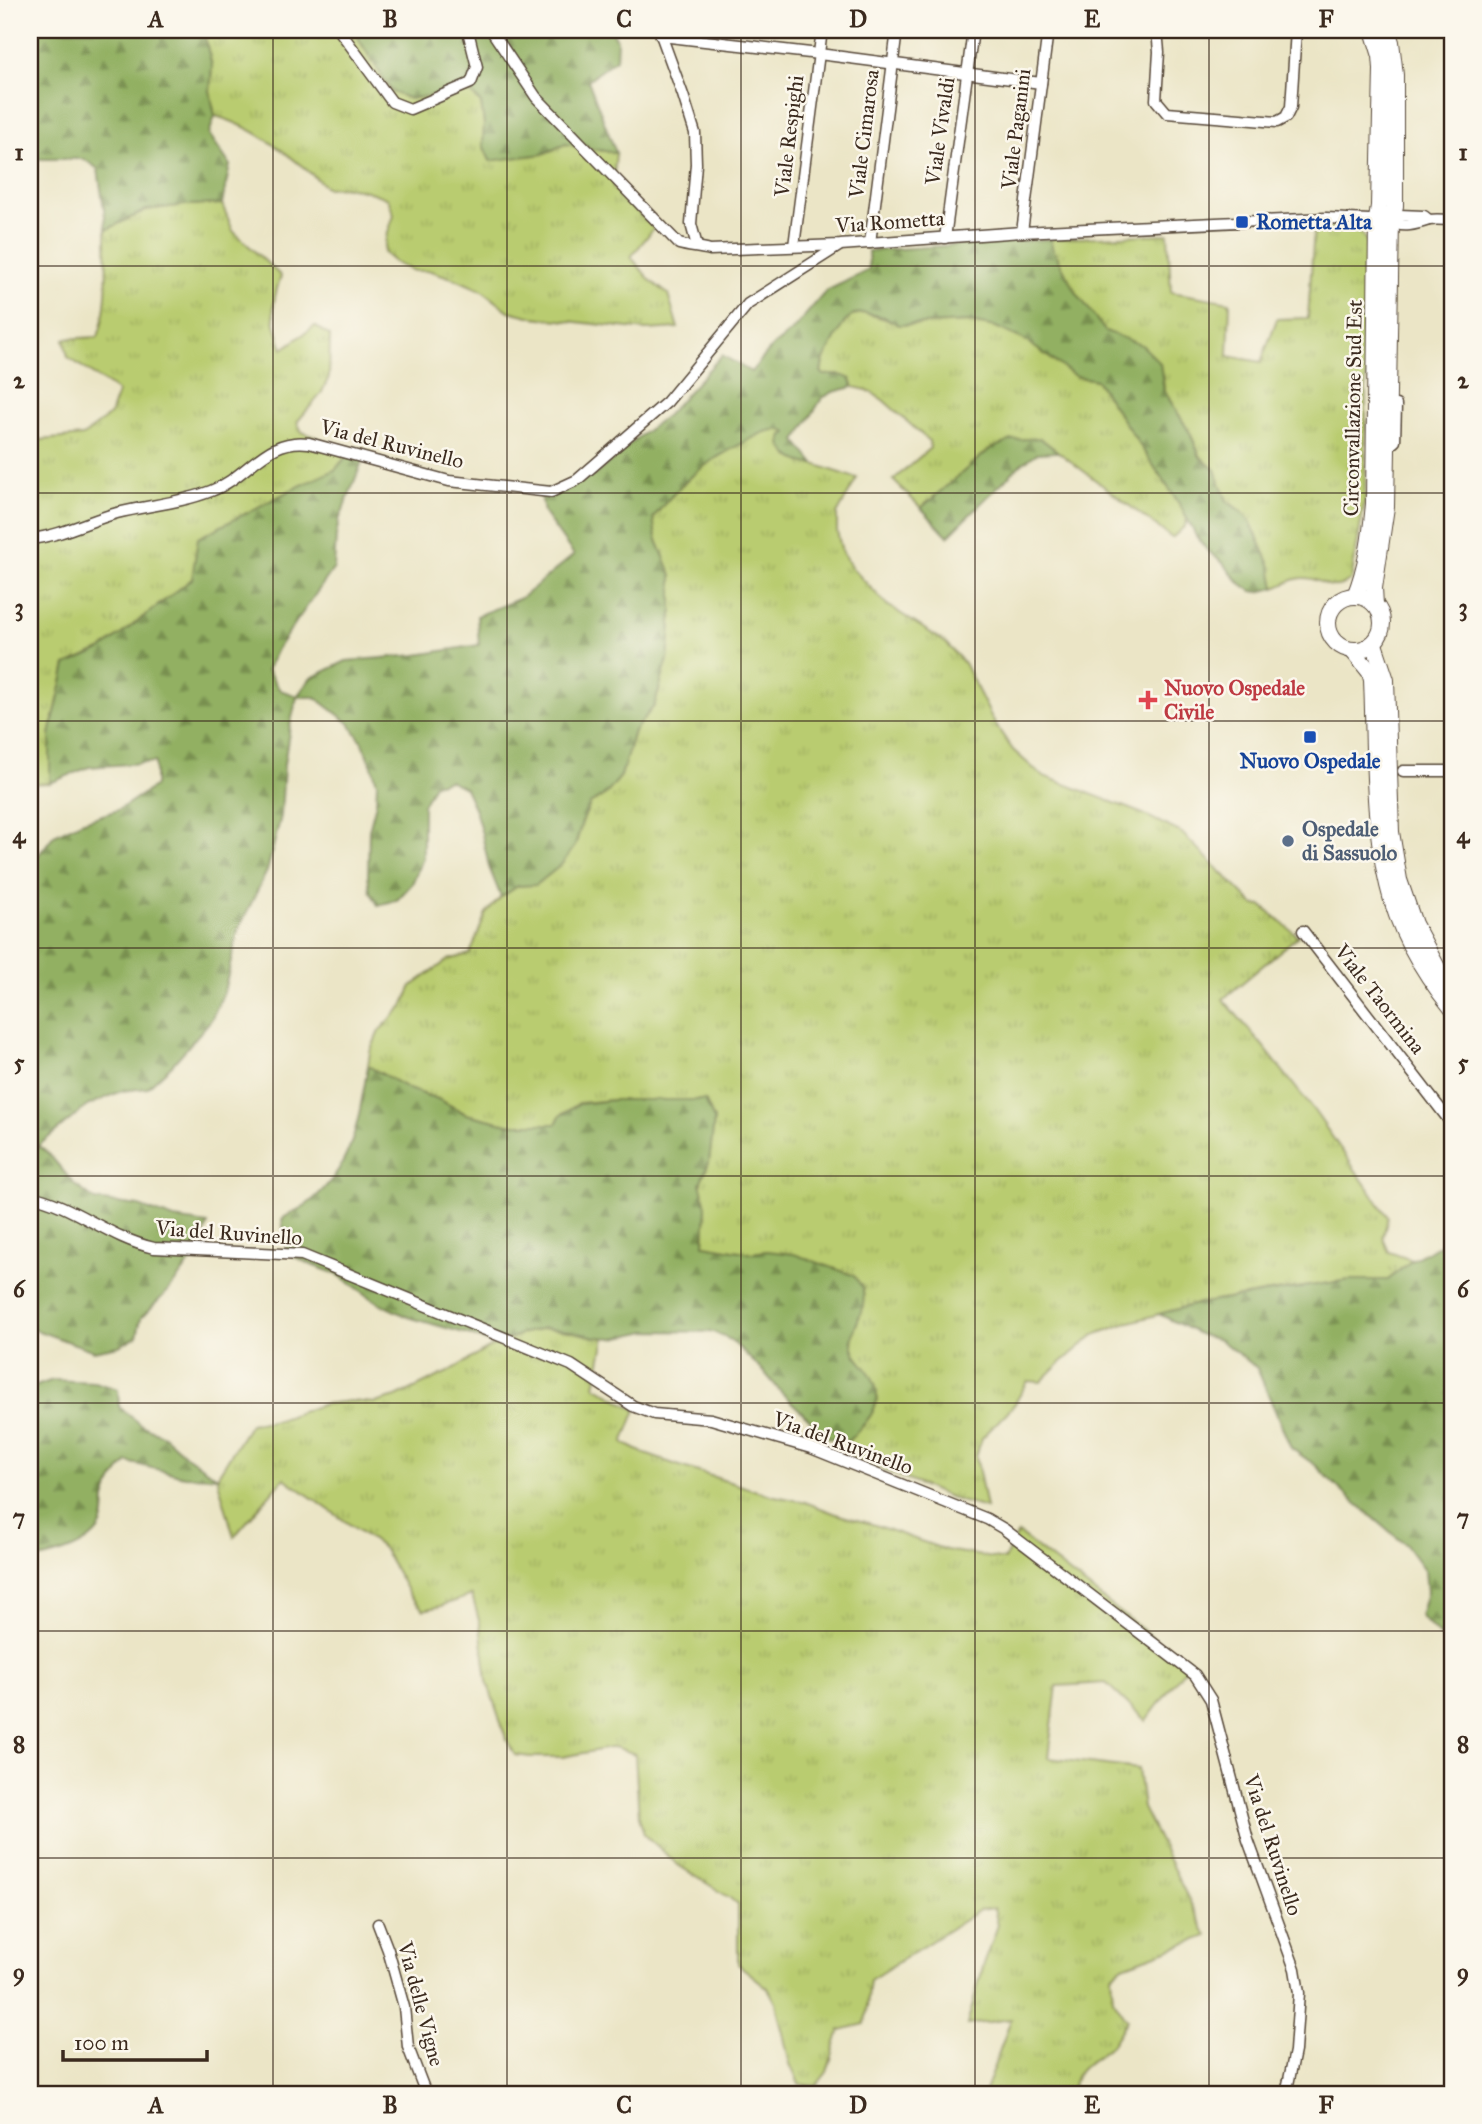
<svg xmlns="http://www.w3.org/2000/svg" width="1482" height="2124" font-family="'IM FELL Great Primer',serif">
<defs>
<pattern id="grass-tufts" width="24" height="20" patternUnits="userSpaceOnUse" patternTransform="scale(1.75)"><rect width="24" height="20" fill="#b9cc70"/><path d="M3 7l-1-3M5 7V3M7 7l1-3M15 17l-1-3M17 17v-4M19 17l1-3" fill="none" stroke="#a0af61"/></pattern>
<pattern id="forest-firs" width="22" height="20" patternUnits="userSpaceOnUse" patternTransform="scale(1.75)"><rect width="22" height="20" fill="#92b062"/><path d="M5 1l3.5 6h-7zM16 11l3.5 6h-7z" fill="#788f50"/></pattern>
</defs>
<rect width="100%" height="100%" fill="#fbf7ec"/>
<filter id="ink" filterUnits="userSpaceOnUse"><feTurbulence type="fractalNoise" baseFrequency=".0143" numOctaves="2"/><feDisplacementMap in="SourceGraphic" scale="14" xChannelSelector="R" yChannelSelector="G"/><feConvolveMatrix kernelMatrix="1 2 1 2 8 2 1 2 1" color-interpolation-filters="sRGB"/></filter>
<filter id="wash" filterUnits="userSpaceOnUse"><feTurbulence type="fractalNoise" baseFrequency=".00686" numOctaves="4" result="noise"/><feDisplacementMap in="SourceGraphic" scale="28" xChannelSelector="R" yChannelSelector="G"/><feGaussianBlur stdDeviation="1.57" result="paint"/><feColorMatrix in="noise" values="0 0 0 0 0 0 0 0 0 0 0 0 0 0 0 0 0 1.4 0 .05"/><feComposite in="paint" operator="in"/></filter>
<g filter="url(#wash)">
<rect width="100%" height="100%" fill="#ebe5c6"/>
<!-- grass -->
<g fill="url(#grass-tufts)" stroke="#7a7b47" stroke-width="2">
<path d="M 203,30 L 353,30 L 392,92 L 410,99 L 451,92 L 471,93 L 481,103 L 484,124 L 483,145 L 490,160 L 543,154 L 565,144 L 616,153 L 613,188 L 654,228 L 631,257 L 650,280 L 668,294 L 678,328 L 646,330 L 533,317 L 509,311 L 481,290 L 458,280 L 431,271 L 414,271 L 397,264 L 384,253 L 386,238 L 394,215 L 388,199 C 367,190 350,185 327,188 C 297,160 255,126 215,116 L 210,91 L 212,66 Z"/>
<path d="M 222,204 L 233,231 L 281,276 C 270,307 271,318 283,349 L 315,326 L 330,336 L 329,377 L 321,394 L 297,422 L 302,432 L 351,451 L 335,470 L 262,505 L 192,579 L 101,650 L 66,665 L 50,735 L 50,783 L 30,784 L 30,441 L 83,436 L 110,415 L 118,392 L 68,357 L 64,339 L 98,337 C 110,303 106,266 106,230 L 146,210 L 185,205 Z"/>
<path d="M 1346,227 L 1361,233 L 1367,242 L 1365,500 L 1351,580 C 1329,596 1322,576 1302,578 C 1294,578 1283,585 1275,588 L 1271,567 L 1250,521 L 1243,513 L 1227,501 L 1215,470 L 1201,457 L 1190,433 L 1164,390 L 1163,377 L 1129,340 L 1105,331 L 1076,292 L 1052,248 L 1050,239 L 1168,234 L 1171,292 L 1230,302 L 1228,356 L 1261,362 L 1277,319 L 1308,318 L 1314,229 Z"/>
<path d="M 864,313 L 906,325 L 970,322 L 996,327 L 1025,340 L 1075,376 L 1096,380 L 1180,505 L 1187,519 L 1185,526 L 1172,538 L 1040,438 L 990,449 L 921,508 L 893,480 L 930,448 L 929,441 L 883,400 L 867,390 L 853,387 L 853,383 L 832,375 L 824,375 L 821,372 C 823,358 840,322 853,315 C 856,314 860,314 864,313 Z"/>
<path d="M 772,429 L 786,431 L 789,456 C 799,461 807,462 817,465 C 830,469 843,475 857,478 L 837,514 L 837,531 L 842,552 L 852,568 L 886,604 L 946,643 L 964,663 L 995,724 L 1013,750 L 1041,775 L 1143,814 L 1182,833 L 1254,905 L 1262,906 L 1298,936 L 1223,999 L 1263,1046 L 1315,1112 L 1388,1217 L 1383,1237 L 1389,1252 L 1412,1260 L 1388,1280 L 1350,1280 L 1263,1293 L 1197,1304 L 1130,1322 L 1094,1335 L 1057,1366 L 1041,1382 L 1028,1381 L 1014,1405 L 982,1438 L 976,1456 L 986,1508 L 957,1500 L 854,1458 L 848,1441 C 870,1419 889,1401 867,1370 C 860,1360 853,1356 852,1342 C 852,1329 861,1317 863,1305 C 864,1299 863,1293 863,1288 L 853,1275 L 826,1266 L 767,1251 L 751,1253 L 704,1245 L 706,1206 L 700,1183 L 709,1162 L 714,1120 L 705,1100 L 613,1100 L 579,1103 L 560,1116 L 556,1124 L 508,1124 L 466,1114 L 438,1099 L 411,1090 L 368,1066 L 370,1052 L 379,1031 L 403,1006 L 412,986 L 448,960 L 470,954 L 486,913 L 501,897 L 518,886 L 536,884 L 575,846 L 582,822 L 590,804 L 607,793 L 621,776 L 634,731 L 654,706 L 668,659 L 672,611 L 672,576 L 656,538 L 653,518 C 685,477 722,446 772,429 Z"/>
<path d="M 545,1328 L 570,1331 L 605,1338 L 595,1386 L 636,1410 L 623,1443 L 645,1454 L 686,1468 L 770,1495 L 805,1502 L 839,1515 L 872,1524 L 946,1550 L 1004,1560 L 1018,1533 L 1188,1665 L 1146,1721 L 1106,1683 L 1057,1686 L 1048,1758 L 1138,1769 L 1143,1808 L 1207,1936 L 1123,1966 L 1111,1976 L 1113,1999 L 1127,2020 C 1122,2028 1117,2037 1112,2044 C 1098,2060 1071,2065 1073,2094 L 984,2094 L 1011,2019 L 967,2025 L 984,1964 L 998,1925 L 994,1908 L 980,1910 L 870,1980 L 865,2024 L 840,2030 L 827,2072 L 816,2086 L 799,2084 L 790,2064 L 776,2003 L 768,1988 L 738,1964 L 738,1905 L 730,1898 L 678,1865 L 644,1834 L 639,1817 L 635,1754 L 615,1747 L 562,1757 L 532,1757 L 515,1755 L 506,1738 L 487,1681 L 480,1624 L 472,1595 L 441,1606 L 424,1610 L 410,1596 L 383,1548 L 284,1478 L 234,1537 L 217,1477 L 250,1424 L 278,1420 L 324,1404 L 350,1401 L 375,1403 L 396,1397 L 448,1372 L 494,1345 L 524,1333 Z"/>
</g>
<!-- forest -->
<g fill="url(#forest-firs)" stroke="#666d40" stroke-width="2">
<polygon points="30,30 203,30 212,66 210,91 215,116 209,134 230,165 222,204 185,205 146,210 106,230 105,216 98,169 84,159 30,159"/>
<polygon points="353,30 612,30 617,40 616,59 588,80 616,153 565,144 543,154 490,161 483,145 484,124 481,103 471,93 451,92 410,99 392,92"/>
<path d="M 1050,239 L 1052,248 L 1076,292 L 1105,331 L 1142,345 L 1160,363 L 1164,391 L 1190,433 L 1200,457 L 1215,470 L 1227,501 L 1243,513 L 1250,521 L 1271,567 L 1275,588 L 1258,592 L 1252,591 L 1239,582 L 1223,563 L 1207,550 L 1196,536 L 1180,505 L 1096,380 L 1075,376 L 1025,340 L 996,327 L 970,322 L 899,325 L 884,317 L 864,313 L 854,314 L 845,321 L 823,361 L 821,372 L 824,375 L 841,375 L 851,379 L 853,387 L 833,392 L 822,398 L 796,441 L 814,464 C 800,464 785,456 781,443 L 783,435 L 787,433 L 786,431 C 769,427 759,435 745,442 C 704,462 681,482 653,518 L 656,538 L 672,576 L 672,611 L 668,659 L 654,706 L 634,731 L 621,776 L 607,793 L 590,804 L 582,822 L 575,846 L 561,865 L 536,885 L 518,886 L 501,897 L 489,867 L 482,834 L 475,810 L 465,788 L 449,780 L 434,784 L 423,805 L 423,858 L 412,884 L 397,900 L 378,905 L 370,891 L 368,875 L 369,830 L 376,803 L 377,783 L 372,766 L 362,742 L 349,723 L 315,697 L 297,697 L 290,726 L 284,764 L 281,816 L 267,871 L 238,930 L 224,992 L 211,1020 L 172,1065 L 147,1088 L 121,1091 L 87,1106 L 38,1146 L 48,1153 L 75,1185 L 95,1200 L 139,1206 L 174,1219 L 208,1224 L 197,1254 L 168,1291 L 141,1318 L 137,1336 L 119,1346 L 94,1351 L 30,1328 L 30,1160 L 38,1147 L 30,1140 L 30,866 L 54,835 L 81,822 L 118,810 L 155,786 L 155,762 L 89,767 L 50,783 L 50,735 L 66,665 L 101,650 L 192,579 L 198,538 L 293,489 L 335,470 L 351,451 L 364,457 L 339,520 L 336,536 L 334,568 L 277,649 L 267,670 L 280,690 L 297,696 L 311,678 L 346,661 L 417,655 L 479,645 L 477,616 L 521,598 L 574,555 L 544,513 L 540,489 L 558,490 L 595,475 L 631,443 L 667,415 L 722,355 L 751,372 L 773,346 L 792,331 L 826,291 L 869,270 L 868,251 Z"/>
<polygon points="1040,438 1058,452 1038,453 1021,464 948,536 921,508 990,449 1012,440"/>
<path d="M 368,1066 L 411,1090 L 438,1099 L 466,1114 L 508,1124 L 556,1124 L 560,1116 L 579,1104 L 613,1100 L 705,1100 L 714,1120 L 709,1162 L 700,1183 L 706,1206 L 704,1245 L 751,1253 L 767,1251 L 794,1254 L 853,1275 L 863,1288 C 863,1293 864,1299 863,1304 C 861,1316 853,1328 852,1340 C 852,1354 858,1358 866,1368 C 890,1399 871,1418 848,1441 L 829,1438 L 782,1393 L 765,1373 L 731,1340 L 713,1332 L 647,1331 L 615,1338 L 594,1337 L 570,1331 L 545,1328 L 524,1333 L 494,1345 L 471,1335 L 408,1317 L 380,1304 L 337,1274 L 314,1266 L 287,1253 L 282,1219 C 291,1213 302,1208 310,1202 C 355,1165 358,1119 368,1066 Z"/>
<polygon points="1452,1238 1452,1648 1420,1616 1427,1592 1425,1571 1406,1545 1344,1493 1315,1465 1291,1448 1257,1368 1220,1340 1201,1335 1159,1314 1197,1304 1316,1285 1350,1280 1388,1280 1412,1260"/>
<path d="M 53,1380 L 94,1382 L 118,1389 L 119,1407 L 143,1426 L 164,1436 L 185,1455 L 217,1477 L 184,1476 L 128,1462 C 117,1472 109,1484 105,1499 C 104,1506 105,1513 103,1520 C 96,1547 53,1556 30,1561 L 30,1388 Z"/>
</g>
</g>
<g filter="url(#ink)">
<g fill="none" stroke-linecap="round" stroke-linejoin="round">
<defs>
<g id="minor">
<polyline points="339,30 392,102 410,109 471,83 477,67 469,35 470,30"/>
<path d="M 491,30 L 536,97 L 679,244 C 689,247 699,247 710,250 L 840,245 L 1022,232 L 1326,218 L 1391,221 C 1402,229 1417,224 1429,220 C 1436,219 1445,220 1452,220"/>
<polyline points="1157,30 1159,52 1156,100 1167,113 1277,122 1286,117 1291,107 1296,30"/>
<polyline points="660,32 683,95 695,133 696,164 691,224 697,246"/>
<polyline points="661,36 819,54 1041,83"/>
<polyline points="1391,221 1399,215 1424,216 1429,220"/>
<polyline points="1022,232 1048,30"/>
<polyline points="945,238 973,30"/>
<polyline points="870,243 897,30"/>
<polyline points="794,246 822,30"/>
<polyline points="1387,448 1395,441 1396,405"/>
<path d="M 30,539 C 61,536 88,521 117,513 C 149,505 181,503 211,491 C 248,477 266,437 309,443 L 449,481 L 551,492 L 577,480 L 667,402 L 748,304 L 839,246"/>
<polyline points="1403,771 1452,771"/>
<polyline points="1303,931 1452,1124"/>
<path d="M 30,1196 C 74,1205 109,1238 154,1248 L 302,1255 L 571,1365 L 633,1406 L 654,1414 L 711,1419 L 811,1448 L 987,1519 L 1004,1529 L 1195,1675 L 1211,1700 L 1248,1840 L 1295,1969 L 1299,1993 L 1295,2051 L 1286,2094"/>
<polyline points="378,1924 388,1950 404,2007 408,2047 426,2094"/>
</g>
<g id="secondary">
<circle cx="1355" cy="623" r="27"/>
<path d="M 1355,596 C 1367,567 1371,535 1374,504 L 1377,220 L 1379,206 L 1382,69 L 1381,56 L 1373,30"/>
<polyline points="1375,605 1374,588 1386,507 1391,221 1395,206 1395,75 1391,42 1387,30"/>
<polyline points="1374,644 1386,680 1391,832 1399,880 1414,924 1440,973 1452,989"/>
<path d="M 1353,651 L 1370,672 L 1372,680 C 1375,747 1372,820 1388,885 C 1398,929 1424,973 1452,1008"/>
</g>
</defs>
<!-- minor casing -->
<use href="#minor" stroke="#554637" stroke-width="13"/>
<!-- secondary casing -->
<use href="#secondary" stroke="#554637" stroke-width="18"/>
<!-- minor -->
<use href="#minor" stroke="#fff" stroke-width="10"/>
<!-- secondary -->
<use href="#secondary" stroke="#fff" stroke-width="16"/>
</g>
</g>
<!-- grid -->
<path fill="none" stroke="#3b2a1e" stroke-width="2" stroke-opacity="0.55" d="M 273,30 L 273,2094M 507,30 L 507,2094M 741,30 L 741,2094M 975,30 L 975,2094M 1209,30 L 1209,2094M 30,266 L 1452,266M 30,493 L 1452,493M 30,721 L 1452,721M 30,948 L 1452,948M 30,1176 L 1452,1176M 30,1403 L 1452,1403M 30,1631 L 1452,1631M 30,1858 L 1452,1858"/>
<!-- markers -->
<g fill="#1a4fb4" stroke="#fbf7ec" stroke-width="2.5">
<rect x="1235" y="215" width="14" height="14" rx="3.5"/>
<rect x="1303" y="730" width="14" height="14" rx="3.5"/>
</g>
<path fill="#e0444e" stroke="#fbf7ec" stroke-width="2.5" d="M1144.5 689.5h7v7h7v7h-7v7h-7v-7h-7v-7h7z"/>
<circle fill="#5c6f8a" stroke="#fbf7ec" stroke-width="2.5" cx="1288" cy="841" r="7"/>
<g text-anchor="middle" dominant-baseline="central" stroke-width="5" stroke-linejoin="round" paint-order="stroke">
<!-- street labels -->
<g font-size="21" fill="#3b2a1e" stroke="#fbf7ec">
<text transform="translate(1016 129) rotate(-83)">Viale Paganini</text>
<text transform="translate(940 131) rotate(-82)">Viale Vivaldi</text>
<text transform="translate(864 134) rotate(-83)">Viale Cimarosa</text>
<text transform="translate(789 136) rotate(-83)">Viale Respighi</text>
<text transform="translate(890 222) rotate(-4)">Via Rometta</text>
<text transform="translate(1353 408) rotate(-89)">Circonvallazione Sud Est</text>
<text transform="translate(392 444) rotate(14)">Via del Ruvinello</text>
<text transform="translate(1380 999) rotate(52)">Viale Taormina</text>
<text transform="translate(229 1233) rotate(4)">Via del Ruvinello</text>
<text transform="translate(843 1443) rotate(20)">Via del Ruvinello</text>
<text transform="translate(1273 1845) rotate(72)">Via del Ruvinello</text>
<text transform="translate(421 2004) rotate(75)">Via delle Vigne</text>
</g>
<!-- transit labels -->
<g font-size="21" font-weight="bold" fill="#164399" stroke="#fbf7ec" text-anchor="start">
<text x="1256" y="222">Rometta Alta</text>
<text x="1310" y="761" text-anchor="middle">Nuovo Ospedale</text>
</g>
<!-- health labels -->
<g font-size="21" font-weight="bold" fill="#be3a42" stroke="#fbf7ec" text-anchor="start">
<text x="1164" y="688">Nuovo Ospedale<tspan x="1164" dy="24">Civile</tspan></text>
</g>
<!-- service labels -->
<g font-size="21" font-weight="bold" fill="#4e5e75" stroke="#fbf7ec" text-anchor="start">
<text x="1302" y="829">Ospedale<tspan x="1302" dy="24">di Sassuolo</tspan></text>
</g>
</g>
<!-- margin -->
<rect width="1482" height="2124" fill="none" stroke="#fbf7ec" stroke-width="77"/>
<!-- scale -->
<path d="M63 2050v10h144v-10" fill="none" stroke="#3b2a1e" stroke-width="3.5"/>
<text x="74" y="2050" font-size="21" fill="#3b2a1e" stroke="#fbf7ec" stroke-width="5" paint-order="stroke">100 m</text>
<rect x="38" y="38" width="1406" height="2048" fill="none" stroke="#3b2a1e" stroke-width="2.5"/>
<g font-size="23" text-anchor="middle" font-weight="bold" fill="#3b2a1e">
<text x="156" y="27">A</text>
<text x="390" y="27">B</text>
<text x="624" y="27">C</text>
<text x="858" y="27">D</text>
<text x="1092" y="27">E</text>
<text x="1326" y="27">F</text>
<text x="19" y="160">1</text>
<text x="1463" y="160">1</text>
<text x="19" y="388">2</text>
<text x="1463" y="388">2</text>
<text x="19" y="615">3</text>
<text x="1463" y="615">3</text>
<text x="19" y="843">4</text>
<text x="1463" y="843">4</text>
<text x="19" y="1070">5</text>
<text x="1463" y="1070">5</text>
<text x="19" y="1297">6</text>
<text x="1463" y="1297">6</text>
<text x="19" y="1525">7</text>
<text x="1463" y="1525">7</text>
<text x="19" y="1752">8</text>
<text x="1463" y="1752">8</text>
<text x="19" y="1980">9</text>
<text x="1463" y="1980">9</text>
<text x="156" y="2113">A</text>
<text x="390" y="2113">B</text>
<text x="624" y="2113">C</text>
<text x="858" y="2113">D</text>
<text x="1092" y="2113">E</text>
<text x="1326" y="2113">F</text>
</g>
</svg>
